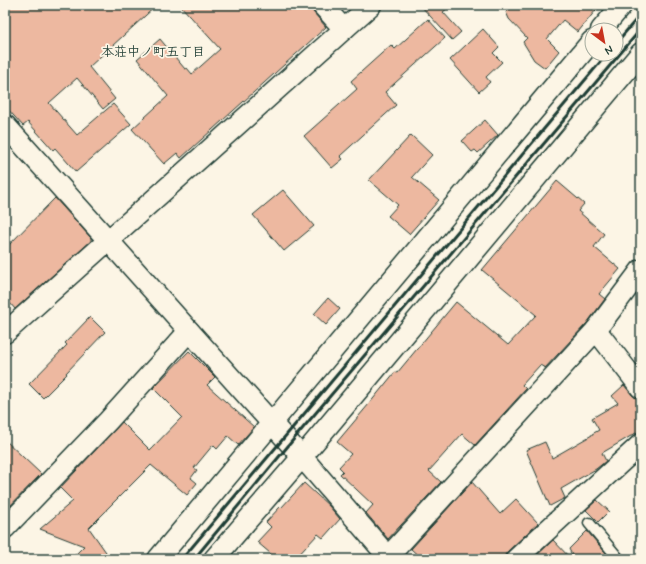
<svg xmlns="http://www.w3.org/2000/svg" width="646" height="564" font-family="Mynerve,'Klee One',sans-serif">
<rect width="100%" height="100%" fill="#fcf5e5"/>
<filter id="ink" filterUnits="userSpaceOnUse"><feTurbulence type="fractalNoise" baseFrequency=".025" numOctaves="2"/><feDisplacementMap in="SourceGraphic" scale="8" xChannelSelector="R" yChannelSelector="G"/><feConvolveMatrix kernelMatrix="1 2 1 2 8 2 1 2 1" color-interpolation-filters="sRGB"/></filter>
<g filter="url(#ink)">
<!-- building -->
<g fill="#edb8a0" stroke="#1f3d34">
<polygon points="5,5 157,5 89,67 115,99 103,109 77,78 49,103 77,135 113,104 131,124 76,172 55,148 53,150 28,122 23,126 5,106"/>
<polygon points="180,5 311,5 311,8 314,13 326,27 181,158 177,153 164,164 132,129 168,96 137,59 160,39 185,69 187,68 192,74 220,49"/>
<polygon points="420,5 452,5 443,12 461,32 452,40"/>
<polygon points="514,5 600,5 578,32 563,20 547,39 559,51 545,68 534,60 523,42 527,38 509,19 506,12"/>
<polygon points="428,19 445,38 385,92 396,105 340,156 343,159 332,168 304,136 357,89 351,81 391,45 395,49"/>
<polygon points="483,29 499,47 493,53 502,62 486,77 490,82 479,92 450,60"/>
<polygon points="485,120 498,135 478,153 475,150 472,152 462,141"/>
<polygon points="411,135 432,155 412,177 439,200 409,234 388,216 398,205 369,180"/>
<polygon points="557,181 584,204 578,211 604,234 594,247 620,269 599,294 605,299 587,323 545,368 540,365 522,385 526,389 475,445 462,434 429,471 441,482 388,539 366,513 373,505 340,474 343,471 339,467 351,454 337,442 369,404 395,372 397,373 456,302 508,345 536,315 482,270"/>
<polygon points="283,190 314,226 284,251 253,215"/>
<polygon points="55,198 91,238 91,241 15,309 5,297 5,249"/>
<polygon points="328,298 340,309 326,325 314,314"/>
<polygon points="90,317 105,332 66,373 67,374 43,398 29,384 67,345 65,343"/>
<polygon points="189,351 215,377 207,385 254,427 238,445 228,436 217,449 213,445 194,468 197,470 191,478 197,483 187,495 151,465 106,510 106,511 89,528 108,555 102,553 96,559 71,559 84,546 40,529 73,501 60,488 122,422 150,450 182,417 153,388"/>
<polygon points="624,385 632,395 636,398 641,399 641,430 602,453 606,461 596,469 561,489 565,498 550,506 526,450 545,442 552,458 592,435 592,434 599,430 592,418 618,403 612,396"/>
<polygon points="5,440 41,474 5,511"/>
<polygon points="472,482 500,514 516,499 538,523 508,551 505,555 505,559 422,559 411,549"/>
<polygon points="304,483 329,506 340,519 323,538 318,534 295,559 277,559 257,542 271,527 266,522 280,507 281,508"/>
<polygon points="597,500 609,511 598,522 586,510"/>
<polygon points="587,531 611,559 574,559 569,549"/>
<polygon points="553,540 571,559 533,559"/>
</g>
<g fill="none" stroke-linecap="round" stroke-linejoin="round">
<defs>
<polyline id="lane" points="589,523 619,559"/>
<g id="street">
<polyline points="322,5 344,29"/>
<polyline points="601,30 622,5"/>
<polyline points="5,125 302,457 390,559"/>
<polyline points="596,330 641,270"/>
<polyline points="5,333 371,5"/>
<polyline points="5,528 108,421 189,331"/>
<polyline points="158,559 592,41"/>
<polyline points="214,559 302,457 641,53"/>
<polyline points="386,559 596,330 641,388"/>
<polyline points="516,559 641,444"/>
</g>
</defs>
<!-- lane casing -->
<use href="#lane" stroke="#1f3d34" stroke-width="13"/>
<!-- street casing -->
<use href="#street" stroke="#1f3d34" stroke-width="23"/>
<!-- lane -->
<use href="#lane" stroke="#fcf5e5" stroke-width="10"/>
<!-- street -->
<use href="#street" stroke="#fcf5e5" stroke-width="20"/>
<!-- rail -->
<g stroke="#1f3d34" stroke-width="3">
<polyline points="616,43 641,14"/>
<polyline points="182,559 607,54"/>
<polyline points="194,559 303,428 641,29"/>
</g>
</g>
</g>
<g text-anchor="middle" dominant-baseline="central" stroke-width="3.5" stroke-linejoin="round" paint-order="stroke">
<!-- neighbourhood labels -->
<g font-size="13" font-weight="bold" fill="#1f3d34" stroke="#fcf5e5">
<text x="153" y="52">本荘中ノ町五丁目</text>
</g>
</g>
<!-- margin -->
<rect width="646" height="564" fill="none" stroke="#fcf5e5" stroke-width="20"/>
<rect x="10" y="10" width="626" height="544" fill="none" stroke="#1f3d34" stroke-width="1.5" filter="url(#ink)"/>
<!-- north arrow -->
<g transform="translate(604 42) rotate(148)"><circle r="19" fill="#fcf5e5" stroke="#a4ab9e"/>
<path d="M0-3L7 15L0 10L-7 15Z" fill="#c8321e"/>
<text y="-6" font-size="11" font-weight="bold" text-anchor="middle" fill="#1f3d34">N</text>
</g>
</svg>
